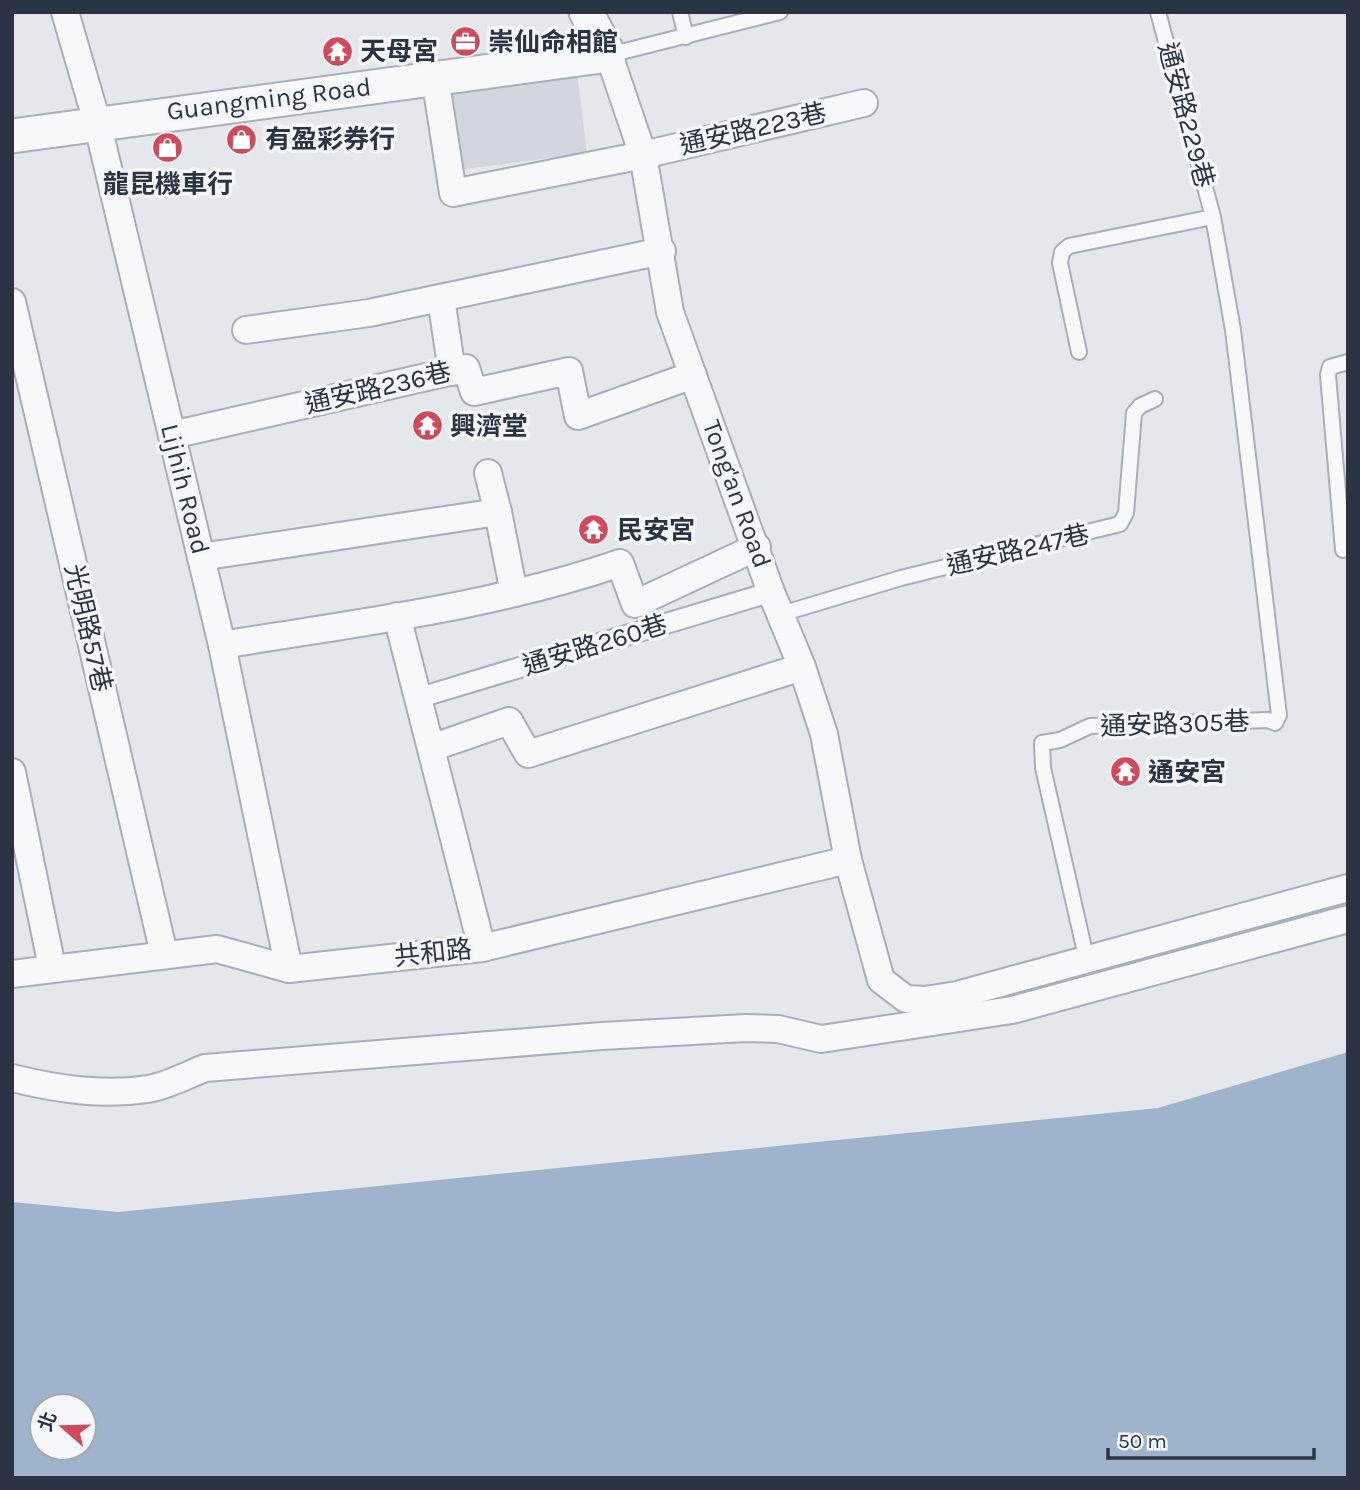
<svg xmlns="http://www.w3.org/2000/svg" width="1360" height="1490" font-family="Karla,'Noto Sans TC',sans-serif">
<rect width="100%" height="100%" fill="#e4e7ec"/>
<!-- built -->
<polygon fill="#d2d6de" points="577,73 587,153 458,170 448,90"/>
<!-- water -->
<path fill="#9fb4cc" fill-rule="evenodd" d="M 1348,1052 L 1348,1478 L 12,1478 L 12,1202 L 118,1212 L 1158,1108 ZM 42,1406 L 84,1406 L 84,1448 L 42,1448 Z"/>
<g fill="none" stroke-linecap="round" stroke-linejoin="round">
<defs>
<g id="service">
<polyline points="680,12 686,37"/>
<polyline points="609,55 780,12"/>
<polyline points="1079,352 1060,263 1062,252 1069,246 1213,217"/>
<polyline points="1343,550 1328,375 1330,367 1348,362"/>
<polyline points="781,614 901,578 1120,524 1126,513 1134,413 1140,406 1155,399"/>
<polyline points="1087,961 1043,768 1042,743 1060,740 1090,726 1268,720 1275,723 1279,715 1233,330 1213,217 1158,12"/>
</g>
<polyline id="pedestrian" points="418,698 771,592"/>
<g id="minor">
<polyline points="65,12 97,122 222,645 289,969"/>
<polyline points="609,55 643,155 670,312 771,592 802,667 824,734 848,860 881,980 906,999 925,1000 957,995 1348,888"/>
<polyline points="435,77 453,193 643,155 864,103"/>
<polyline points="441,298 452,372"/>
<polyline points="12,302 164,954"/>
<polyline points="246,330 369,313 662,251"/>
<polyline points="172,435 466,368 474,392 569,371 578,416 693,375"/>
<polyline points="488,473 498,512"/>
<polyline points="201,557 498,512 514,593"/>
<polyline points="397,616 482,948"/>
<path d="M 222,645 C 355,623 492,607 620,563 L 635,604 L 757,547"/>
<polyline points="431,748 509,721 528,754 802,667"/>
<polyline points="12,772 52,967"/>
<polyline points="12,974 217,949 289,969 482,948 848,860"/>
<path d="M 12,1078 C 57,1089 102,1096 148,1089 C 167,1086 187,1075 205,1068 L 602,1036 L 746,1028 L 778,1029 L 821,1039 L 1012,1010 L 1348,919"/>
</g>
<polyline id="tertiary" points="12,136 609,55 586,12"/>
</defs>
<!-- service casing -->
<use href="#service" stroke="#a9aeb7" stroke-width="18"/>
<!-- pedestrian casing -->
<use href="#pedestrian" stroke="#a9aeb7" stroke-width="23"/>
<!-- minor casing -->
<use href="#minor" stroke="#a9aeb7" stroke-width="30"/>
<!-- tertiary casing -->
<use href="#tertiary" stroke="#a9aeb7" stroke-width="37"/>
<!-- service -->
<use href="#service" stroke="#f7f8fa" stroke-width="14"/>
<!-- pedestrian -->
<use href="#pedestrian" stroke="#f7f8fa" stroke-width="19"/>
<!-- minor -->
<use href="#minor" stroke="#f7f8fa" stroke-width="26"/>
<!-- tertiary -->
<use href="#tertiary" stroke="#f7f8fa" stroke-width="33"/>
</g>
<!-- icons -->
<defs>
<symbol id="office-disc" viewBox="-11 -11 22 22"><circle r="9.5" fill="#d1495b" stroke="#f4f6f9"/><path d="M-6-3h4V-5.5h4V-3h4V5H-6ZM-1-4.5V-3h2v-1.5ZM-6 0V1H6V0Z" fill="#fff"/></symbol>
<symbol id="temple-disc" viewBox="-11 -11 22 22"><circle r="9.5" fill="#d1495b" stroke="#f4f6f9"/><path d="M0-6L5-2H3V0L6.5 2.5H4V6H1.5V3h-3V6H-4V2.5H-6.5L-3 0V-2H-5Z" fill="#fff"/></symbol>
<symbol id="shop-disc" viewBox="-11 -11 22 22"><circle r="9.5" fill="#d1495b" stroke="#f4f6f9"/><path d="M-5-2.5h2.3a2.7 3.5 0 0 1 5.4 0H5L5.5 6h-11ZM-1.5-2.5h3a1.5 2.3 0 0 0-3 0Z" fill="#fff"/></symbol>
</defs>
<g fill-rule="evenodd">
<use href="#office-disc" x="448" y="24" width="35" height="35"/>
<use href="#temple-disc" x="320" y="34" width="35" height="35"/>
<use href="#shop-disc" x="224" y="122" width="35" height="35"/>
<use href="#shop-disc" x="150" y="130" width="35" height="35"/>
<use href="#temple-disc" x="410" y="408" width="35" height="35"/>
<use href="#temple-disc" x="576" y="512" width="35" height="35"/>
<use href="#temple-disc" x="1108" y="754" width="35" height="35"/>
</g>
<g text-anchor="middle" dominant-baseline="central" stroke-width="7" stroke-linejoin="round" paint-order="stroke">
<!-- poi labels -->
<g font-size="26" font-weight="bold" fill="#2b3445" stroke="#f4f6f9" text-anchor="start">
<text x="488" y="42">崇仙命相館</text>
<text x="360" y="51">天母宮</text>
<text x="265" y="139">有盈彩券行</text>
<text x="168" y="184" text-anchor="middle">龍昆機車行</text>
<text x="450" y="426">興濟堂</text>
<text x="617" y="530">民安宮</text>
<text x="1148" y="772">通安宮</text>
</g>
<!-- street labels -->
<g font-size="26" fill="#2b3445" stroke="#f4f6f9">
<text transform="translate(269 99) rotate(-7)">Guangming Road</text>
<text transform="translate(1186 115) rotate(75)">通安路229巷</text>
<text transform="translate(753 129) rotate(-13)">通安路223巷</text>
<text transform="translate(378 388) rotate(-13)">通安路236巷</text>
<text transform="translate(185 489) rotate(76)">Lijhih Road</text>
<text transform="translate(737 494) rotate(70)">Tong'an Road</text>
<text transform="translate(1018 550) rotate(-13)">通安路247巷</text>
<text transform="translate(88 628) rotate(77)">光明路57巷</text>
<text transform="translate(595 645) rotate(-17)">通安路260巷</text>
<text transform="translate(1175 724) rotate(-2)">通安路305巷</text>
<text transform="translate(433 953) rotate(-6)">共和路</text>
</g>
</g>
<!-- border -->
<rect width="1360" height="1490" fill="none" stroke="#2b3445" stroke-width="28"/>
<!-- north arrow -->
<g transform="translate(63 1427) rotate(290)"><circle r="33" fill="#f4f6f9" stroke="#a4a8b1" stroke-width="2"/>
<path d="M0-5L12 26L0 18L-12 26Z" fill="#d1495b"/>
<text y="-10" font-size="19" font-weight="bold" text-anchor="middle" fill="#2b3445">北</text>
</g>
<!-- scale -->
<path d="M1108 1448v10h206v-10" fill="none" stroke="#2b3445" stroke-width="3.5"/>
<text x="1118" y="1448" font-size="21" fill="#2b3445" stroke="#f4f6f9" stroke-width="5" paint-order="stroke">50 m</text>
</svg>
